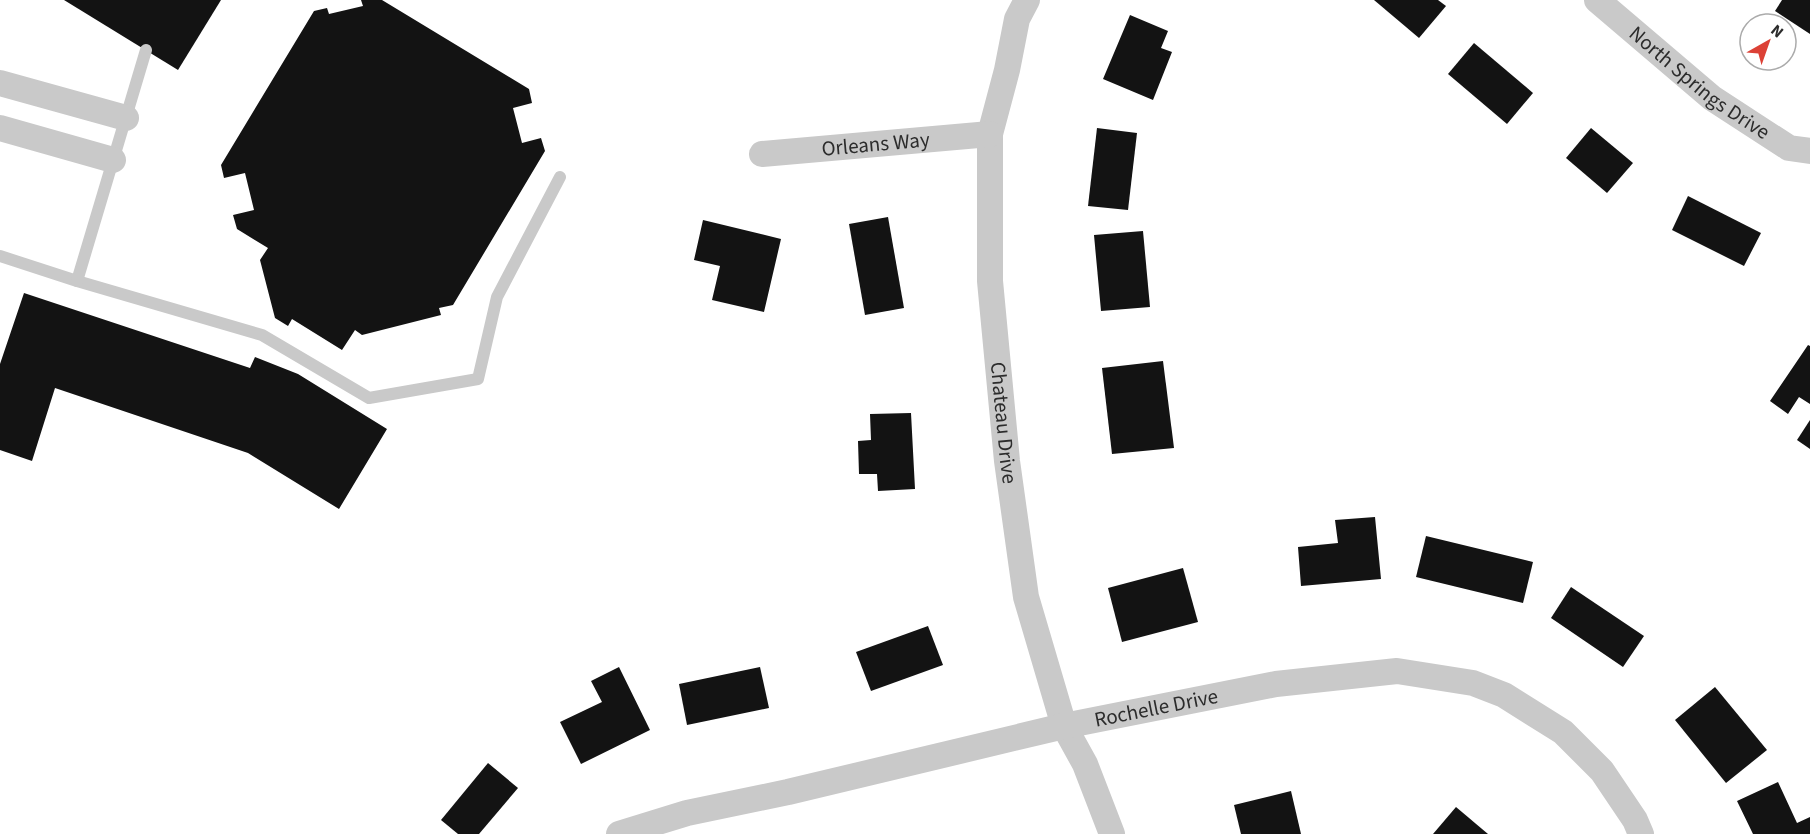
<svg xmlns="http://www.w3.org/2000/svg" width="1810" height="834" font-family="'Source Sans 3',sans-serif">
<rect width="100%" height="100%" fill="#fff"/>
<!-- building -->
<g fill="#131313">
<polygon points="64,0 221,0 178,70"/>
<polygon points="361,0 382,0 529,89 532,103 513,108 522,143 541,138 545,151 453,305 439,308 441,315 362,335 355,330 342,350 292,319 288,326 275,318 260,260 268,248 237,229 233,215 254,210 245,173 224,178 221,165 314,11 327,8 329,14 363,6"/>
<polygon points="1374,0 1438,0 1446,6 1419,38"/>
<polygon points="1782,0 1810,0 1810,34 1775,11"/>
<polygon points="1130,15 1168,31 1161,48 1172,52 1153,100 1103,79"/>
<polygon points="1474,43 1533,93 1507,124 1448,74"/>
<polygon points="1097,128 1137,133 1128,210 1088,206"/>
<polygon points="1591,128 1633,163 1607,193 1566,158"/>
<polygon points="1688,196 1761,233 1744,266 1672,230"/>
<polygon points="888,217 904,308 865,315 849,224"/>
<polygon points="703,220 781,239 764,312 712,300 720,266 694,260"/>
<polygon points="1143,231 1150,307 1101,311 1094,235"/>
<polygon points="24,293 250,368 255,357 298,374 387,429 339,509 248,453 55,388 32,461 0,450 0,364"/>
<polygon points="1808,345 1810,346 1810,404 1799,397 1788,414 1770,401"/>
<polygon points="1163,361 1174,448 1112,454 1102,368"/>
<polygon points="911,413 915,489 878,491 877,474 859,474 858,441 871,440 870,414"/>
<polygon points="1810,420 1810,449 1797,440"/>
<polygon points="1375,517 1381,579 1301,586 1298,547 1338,543 1335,520"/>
<polygon points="1426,536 1533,562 1523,603 1416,577"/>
<polygon points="1183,568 1198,622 1122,642 1108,588"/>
<polygon points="1571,587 1644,636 1623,667 1551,618"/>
<polygon points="928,626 943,665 871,691 856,652"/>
<polygon points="619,667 650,730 581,764 560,722 602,702 591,681"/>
<polygon points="760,667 769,708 687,725 679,684"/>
<polygon points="1715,687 1767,750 1726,783 1675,720"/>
<polygon points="488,763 518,788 479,834 458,834 441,820"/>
<polygon points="1778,782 1797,823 1810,817 1810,834 1753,834 1737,801"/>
<polygon points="1291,791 1301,834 1241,834 1234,805"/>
<polygon points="1456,807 1488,834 1433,834"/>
</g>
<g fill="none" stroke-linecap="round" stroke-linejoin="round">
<!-- lane -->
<g stroke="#c9c9c9" stroke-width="12">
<polyline points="0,256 77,281 262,335 369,398 478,379 497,297 560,177"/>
<polyline points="77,281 146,50"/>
</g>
<!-- street -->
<g stroke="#c9c9c9" stroke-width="26">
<path id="s1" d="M 1027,0 L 1017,19 L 1007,70 L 990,134 L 990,281 L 1007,461 L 1026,597 L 1064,726 L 1085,764 L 1112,834"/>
<path id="s2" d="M 1597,0 L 1712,98 L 1789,148 L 1810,151"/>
<polyline points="0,83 126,118"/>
<polyline points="0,128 113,160"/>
<path id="s3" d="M 762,154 L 990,134"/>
<path id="s4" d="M 619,834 L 687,813 L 788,792 L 1064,726 L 1276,684 L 1397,671 L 1473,683 L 1504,695 L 1563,732 L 1602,771 L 1635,820 L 1641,834"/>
</g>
</g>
<g text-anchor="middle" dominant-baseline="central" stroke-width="6" stroke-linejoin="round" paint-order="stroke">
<!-- street labels -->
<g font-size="21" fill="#2c2c2c" stroke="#fff">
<text stroke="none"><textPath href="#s2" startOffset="132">North Springs Drive</textPath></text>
<text stroke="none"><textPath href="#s3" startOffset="114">Orleans Way</textPath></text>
<text stroke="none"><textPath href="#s1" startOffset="429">Chateau Drive</textPath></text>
<text stroke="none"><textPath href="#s4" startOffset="552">Rochelle Drive</textPath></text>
</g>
</g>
<!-- north arrow -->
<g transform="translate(1768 42) rotate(40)"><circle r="28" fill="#ffffff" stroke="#ababab" stroke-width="1.5"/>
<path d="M0-4.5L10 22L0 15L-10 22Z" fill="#dc4136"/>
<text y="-9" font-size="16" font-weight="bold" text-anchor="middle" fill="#2c2c2c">N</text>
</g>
</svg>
